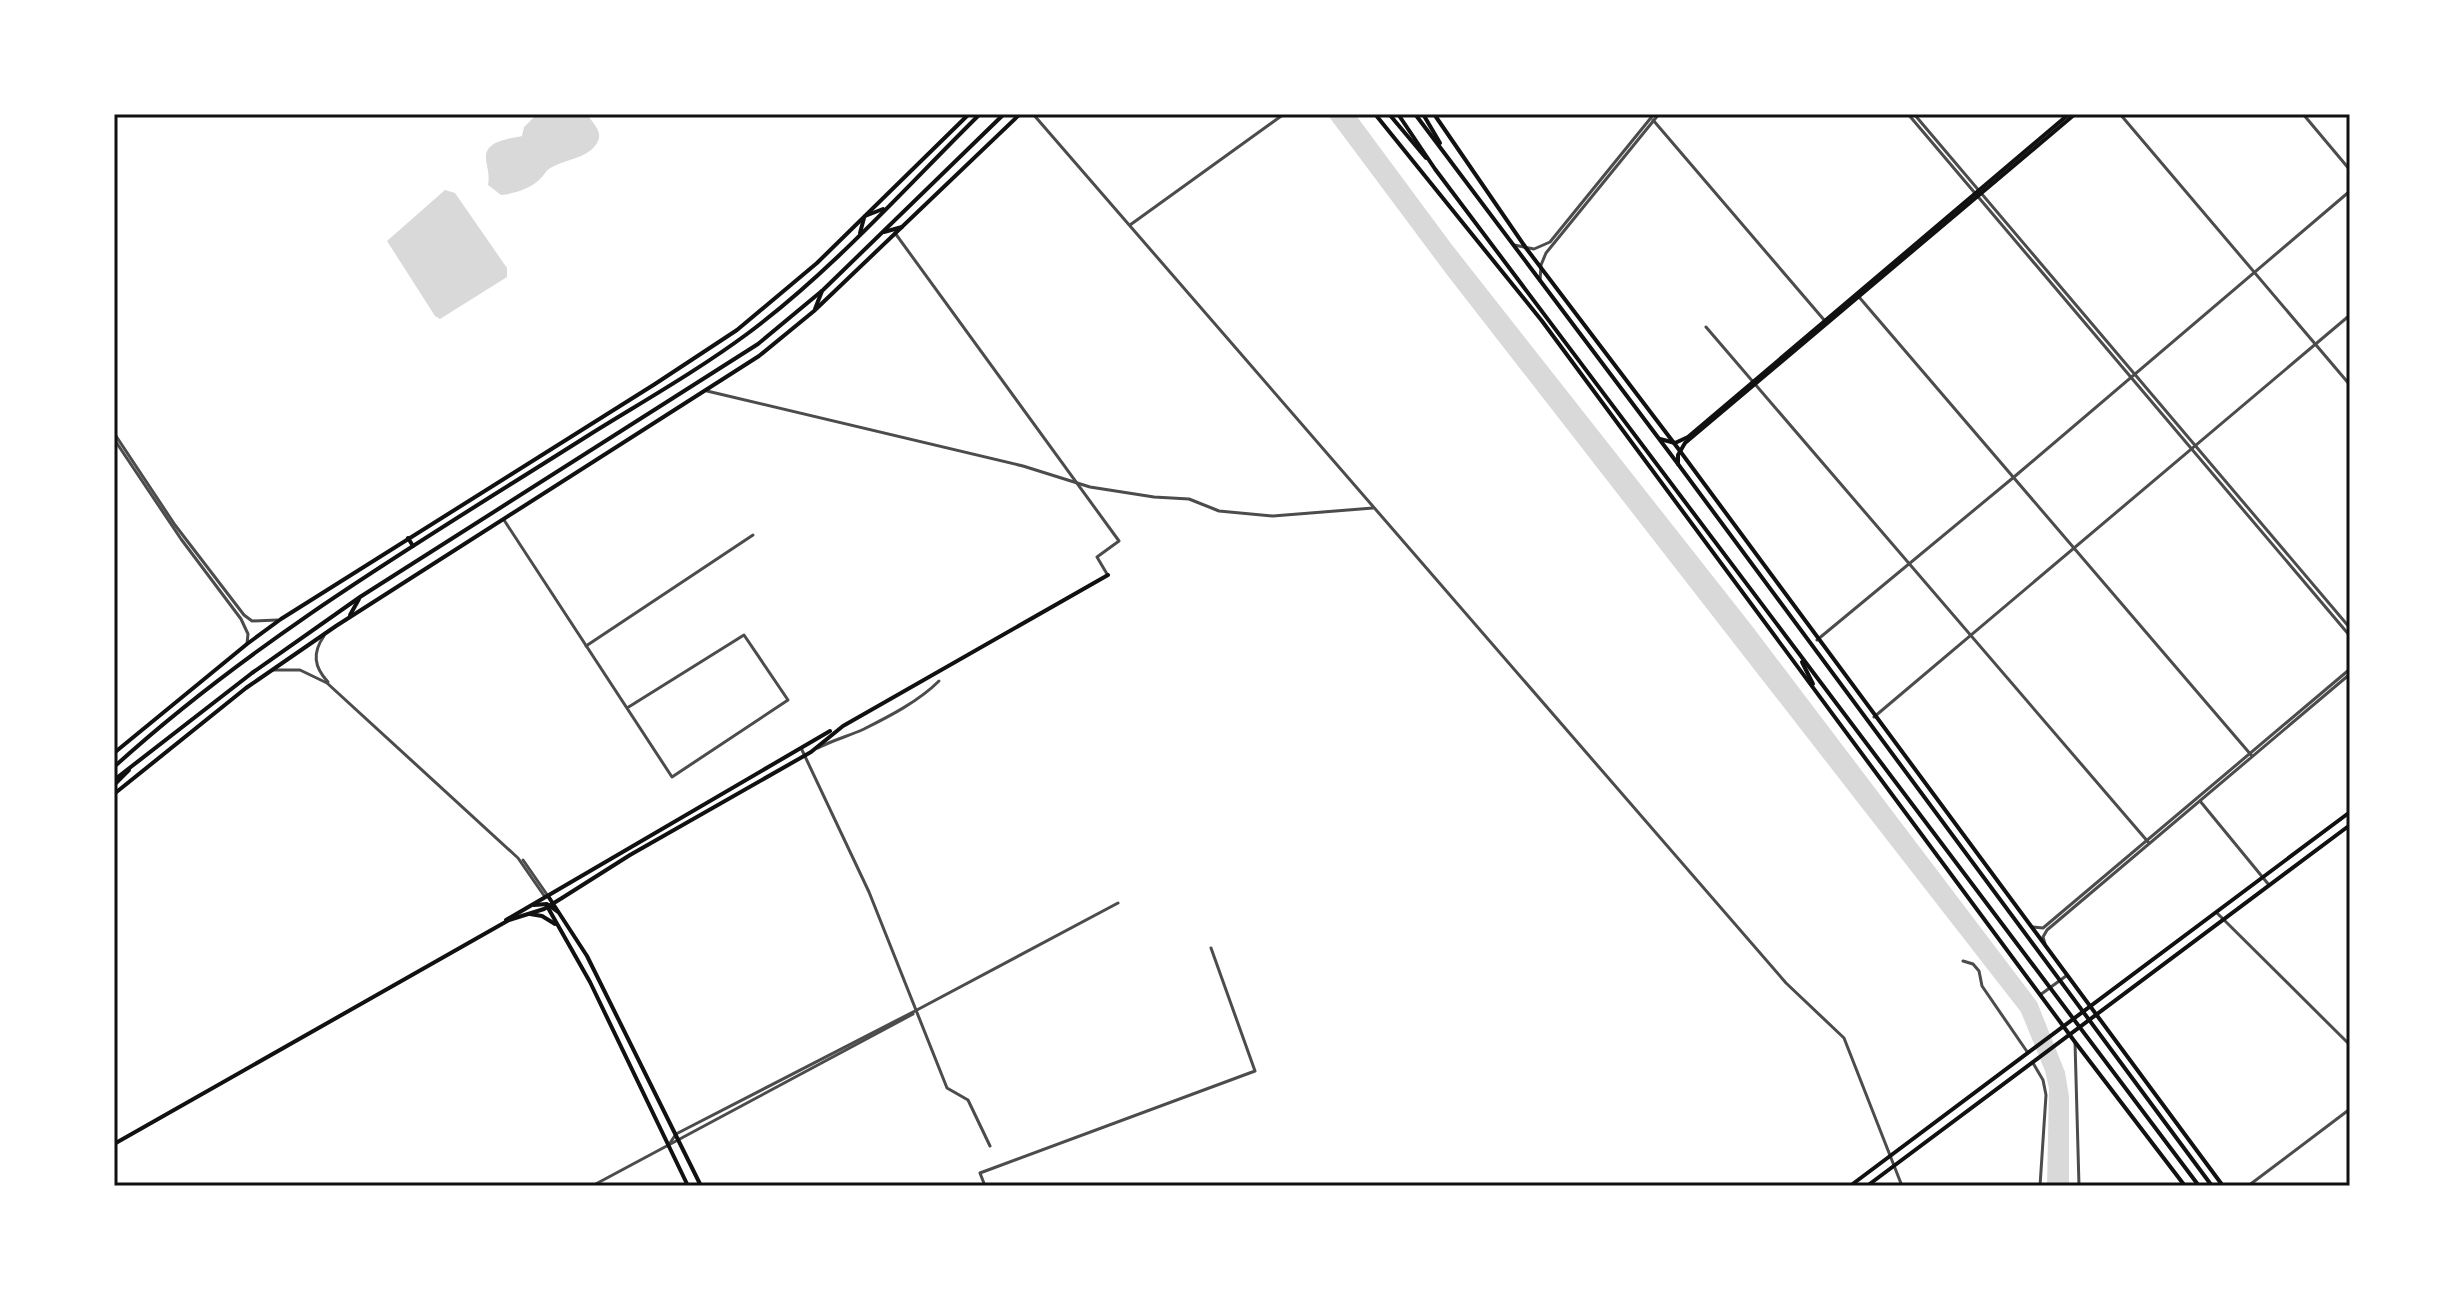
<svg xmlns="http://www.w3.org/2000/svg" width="2464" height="1300" font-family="Cabin,sans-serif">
<rect width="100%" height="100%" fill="#fff"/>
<!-- water -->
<g fill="#d9d9d9">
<path d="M 537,114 L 587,114 C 592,122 603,132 598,141 C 590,159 563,159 549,169 C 545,172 545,174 541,178 C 532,188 514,194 501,195 L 488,185 C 490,174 487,169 486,159 C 484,140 510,139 522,136 L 524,127 Z"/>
<polygon points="1327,114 1355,114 1452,245 1752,626 2037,1002 2065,1072 2069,1097 2069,1186 2047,1186 2049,1088 2045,1071 2021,1012 1448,276"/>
<polygon points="445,190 455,193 507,268 507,277 440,319 435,316 387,241"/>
</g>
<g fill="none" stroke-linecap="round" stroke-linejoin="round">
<!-- minor -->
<g stroke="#4c4c4c" stroke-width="3">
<polyline points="2120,114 2350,385"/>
<polyline points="2303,114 2350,170"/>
<polyline points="1653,120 1825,321"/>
<polyline points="1130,225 1284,114"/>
<polyline points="895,233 1119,541 1097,557 1107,574"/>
<polyline points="1859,297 2252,756"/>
<polyline points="1706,327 2149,843"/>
<polyline points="504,520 672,777 788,700 744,635 627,708"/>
<polyline points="1817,640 2014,477 2350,191"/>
<polyline points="586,646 753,535"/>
<path d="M 818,748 C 833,740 849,736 864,729 C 890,716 919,701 939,681"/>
<polyline points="802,750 869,892 947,1088 968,1100 990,1146"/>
<polyline points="2200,801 2269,885"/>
<polyline points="2217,913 2350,1045"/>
<polyline points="2033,927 2043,928 2350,669"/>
<polyline points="2045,944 2043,937 2047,930 2350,674"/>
<polyline points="1963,961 1973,964 1979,971 1982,986 2028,1053"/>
<polyline points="2075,1042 2079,1186"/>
<polyline points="2033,1063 2043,1080 2046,1095 2040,1186"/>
<polyline points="985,1186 980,1173 1255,1071 1211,948"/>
</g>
<!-- tertiary -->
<g stroke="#4c4c4c" stroke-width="3">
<polyline points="1033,114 1786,983 1844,1038 1902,1186"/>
<polyline points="1908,114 2350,636"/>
<polyline points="1914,114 2350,628"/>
<polyline points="1514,245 1534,249 1550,242 1654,114"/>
<polyline points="1540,281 1541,265 1546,253 1659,114"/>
<polyline points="707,391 1023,466 1090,487 1154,497 1189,499 1219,511 1273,516 1373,508"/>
<polyline points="114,433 175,525 244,615 252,621 277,620"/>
<polyline points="114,439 181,539 241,619 248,634 247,644"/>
<path d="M 324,636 C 312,653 314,667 328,682"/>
<polyline points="274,670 300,670 327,683 518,858 545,897"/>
<polyline points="1874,717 2350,315"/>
<polyline points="523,860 548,896"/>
<polyline points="2040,995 2066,976"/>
<polyline points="668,1146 676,1134 915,1011 1118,903"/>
<polyline points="592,1186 913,1014"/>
<polyline points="2248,1186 2350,1109"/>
</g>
<!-- secondary -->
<g stroke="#111" stroke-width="4">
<polyline points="114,114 115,114"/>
<polyline points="860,233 864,218"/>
<polyline points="815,309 822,291"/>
<polyline points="1660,439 1675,443 1688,437 2069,114"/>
<polyline points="1678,464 1678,455 1685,443 2075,114"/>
<polyline points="350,615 359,599"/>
<polyline points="114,753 247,644 281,619 655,384 737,330 817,263 969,114"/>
<polyline points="114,785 129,770"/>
<polyline points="114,794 246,688 336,626 759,356 814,311 1020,114"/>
<polyline points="548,896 587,956 701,1186"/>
<polyline points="534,905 547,904 558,912"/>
<polyline points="547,906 590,982 688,1186"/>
<polyline points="530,914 542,916 555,924"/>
<polyline points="506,920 830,731"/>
<polyline points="114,1144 509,920 544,909 562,898 630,855 811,752 843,726 1108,575"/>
</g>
<!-- primary -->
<g stroke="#111" stroke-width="4">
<polyline points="1375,114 1542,321 2075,1042 2185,1186"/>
<polyline points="1434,114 1526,248 1680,451 2223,1186"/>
<polyline points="1850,1186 2350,812"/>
<polyline points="1867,1186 2350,825"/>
</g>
<!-- trunk -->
<g stroke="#111" stroke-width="4">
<polyline points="1389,114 1426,158"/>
<polyline points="1398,114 1435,169 2199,1186"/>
<polyline points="1415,114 1678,464 2212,1186"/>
<polyline points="1423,114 1440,143"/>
<polyline points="865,216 883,209"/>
<polyline points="884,232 902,227"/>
<polyline points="408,538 413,546"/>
<polyline points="1802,662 1813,684"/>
<path d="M 114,767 C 258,636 425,539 589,435 C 642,402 697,371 747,334 C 832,271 905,188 980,114"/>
<polyline points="114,780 252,673 360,597 758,344 823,290 1004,114"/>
</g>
</g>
<!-- border -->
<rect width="2464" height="1300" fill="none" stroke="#ffffff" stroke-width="232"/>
<rect x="116" y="116" width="2232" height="1068" fill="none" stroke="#111" stroke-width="3"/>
</svg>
